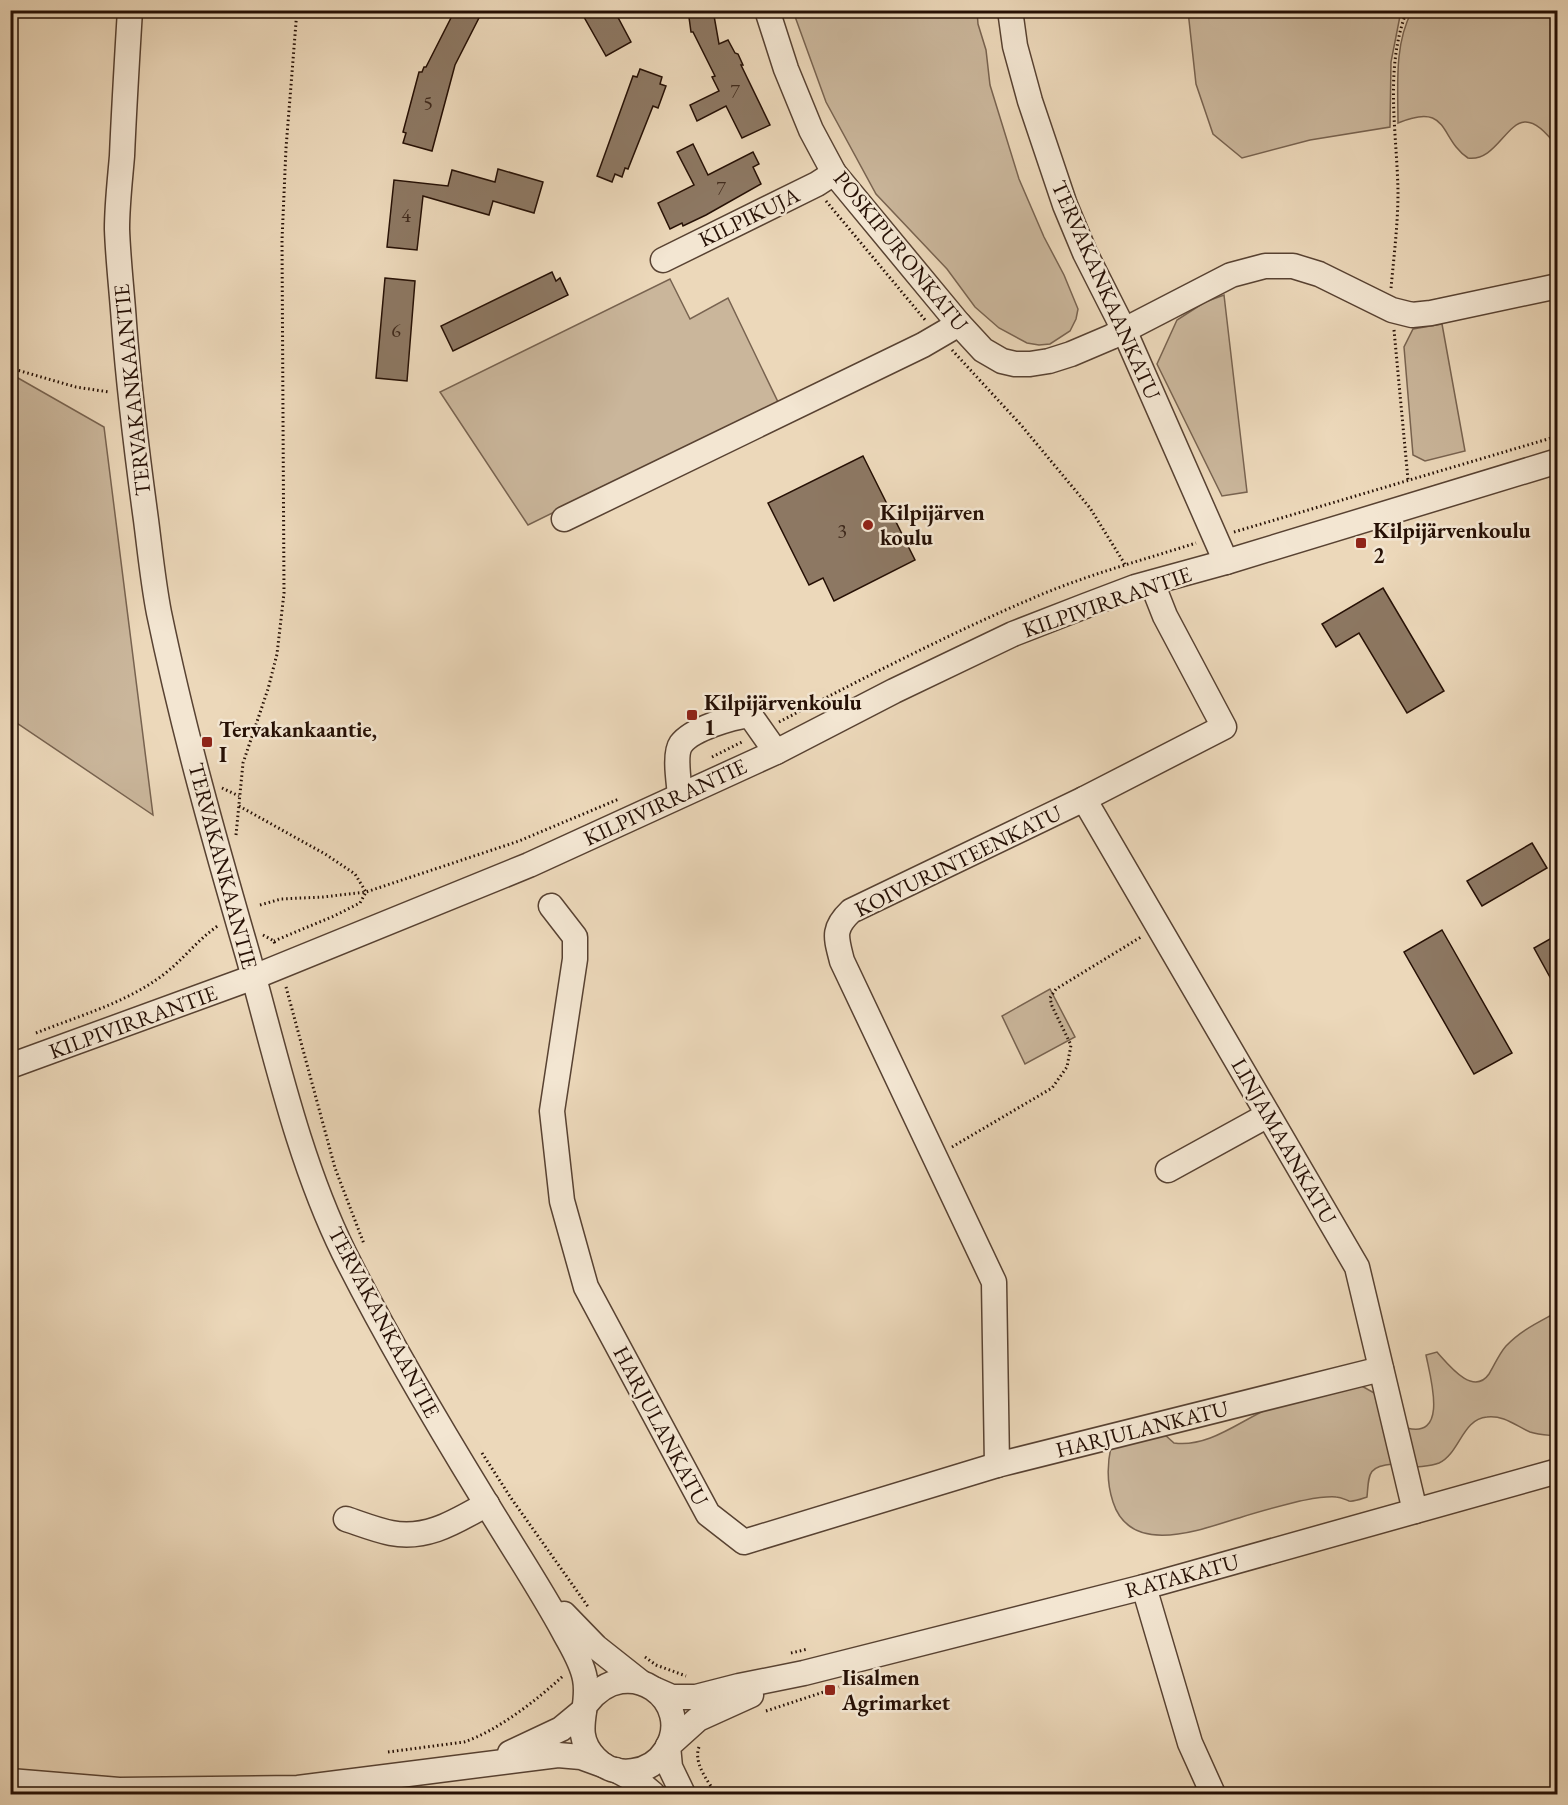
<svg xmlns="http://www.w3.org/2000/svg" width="1568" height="1805" font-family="'EB Garamond',serif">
<rect width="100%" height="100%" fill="#ecd8ba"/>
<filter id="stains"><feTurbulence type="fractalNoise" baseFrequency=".00333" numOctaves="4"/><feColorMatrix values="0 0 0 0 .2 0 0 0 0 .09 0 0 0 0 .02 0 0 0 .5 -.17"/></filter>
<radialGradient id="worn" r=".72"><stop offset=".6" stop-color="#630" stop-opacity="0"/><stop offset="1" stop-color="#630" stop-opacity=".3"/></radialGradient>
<!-- green -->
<g fill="#cab69b" stroke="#786350" stroke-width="1.5">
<polygon points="793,11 977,11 978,24 986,50 990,85 1019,179 1044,237 1064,275 1078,309 1076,319 1070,331 1050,344 1039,345 1027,343 999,328 975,307 947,269 876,194 826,102"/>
<polygon points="1188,11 1401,11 1391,62 1390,127 1310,140 1242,158 1213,134 1196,84"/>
<path d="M 1412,11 L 1557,11 L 1557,147 C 1511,83 1507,163 1468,158 C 1439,139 1450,101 1398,123 C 1398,86 1394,44 1412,11 Z"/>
<polygon points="670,279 690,319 728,298 778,402 528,525 440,392"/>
<polygon points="1224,295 1247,492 1222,496 1157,364 1177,320 1205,302"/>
<polygon points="1442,324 1465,451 1425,461 1413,455 1404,347 1413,329"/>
<polygon points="11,374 104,427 153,815 11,719"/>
<polygon points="1050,989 1075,1037 1025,1064 1002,1016"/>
<path d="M 1557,1312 L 1557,1436 C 1548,1435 1539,1435 1530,1432 C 1516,1426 1504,1415 1487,1417 C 1462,1419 1460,1453 1439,1463 C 1432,1466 1424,1466 1416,1467 L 1407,1428 C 1449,1439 1430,1376 1426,1355 L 1437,1352 C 1448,1364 1473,1397 1489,1374 C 1495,1364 1499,1354 1506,1346 C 1521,1330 1539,1322 1557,1312 Z"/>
<path d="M 1360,1385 L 1376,1394 L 1393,1464 C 1367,1466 1369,1475 1367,1497 C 1361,1499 1354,1502 1349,1501 C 1344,1499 1341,1497 1336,1497 C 1324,1496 1311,1499 1300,1501 C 1280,1506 1261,1511 1242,1517 C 1202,1529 1131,1558 1113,1502 C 1107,1484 1107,1465 1111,1447 L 1164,1434 L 1174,1443 C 1210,1448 1242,1419 1274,1406 C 1300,1396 1333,1392 1360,1385 Z"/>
</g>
<!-- building -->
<g fill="#8d7863" stroke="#261005" stroke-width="1.5">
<polygon points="455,10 483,10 455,65 432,151 403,143 406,133 403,132 419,72 422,72 424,67 426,67"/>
<polygon points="580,10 614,10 631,42 606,56"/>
<polygon points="688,10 713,10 719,44 728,40 735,53 738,54 743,65 741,65 770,125 742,138 726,106 697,121 690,105 719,91 712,77 715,76 693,32 691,32"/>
<polygon points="640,69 662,77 660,84 666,86 658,108 653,106 628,169 625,168 622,177 615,174 612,182 597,176 633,76 637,77"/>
<polygon points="693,144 708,175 753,152 759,164 753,167 761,184 706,215 683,226 682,223 670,229 658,203 694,185 677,152"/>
<polygon points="498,169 543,182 534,213 493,201 489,215 423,196 417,250 387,247 394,180 448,186 452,170 495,182"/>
<polygon points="552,272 556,281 560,278 568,295 453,351 441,326"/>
<polygon points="385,278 415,281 407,381 376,378"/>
<polygon points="863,456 915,560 834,601 823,578 809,585 768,503"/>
<polygon points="1383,588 1444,691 1407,713 1359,633 1336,647 1322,624"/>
<polygon points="1532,843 1547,868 1482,906 1467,881"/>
<polygon points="1442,930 1512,1053 1474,1074 1404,952"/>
<polygon points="1557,935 1557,990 1534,948"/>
</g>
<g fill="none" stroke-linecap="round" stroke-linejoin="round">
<defs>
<g id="minor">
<path d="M 130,10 C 127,59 124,108 122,156 C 120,180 117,205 117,229 C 118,260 122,292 124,323 C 129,389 137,454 146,520 C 150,551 153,582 159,613 C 183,729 215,842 248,956 C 276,1056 298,1159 344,1253 C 386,1337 434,1418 483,1498 C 510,1543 539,1586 564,1632 C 572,1647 582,1662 585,1679 C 591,1709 570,1732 595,1758 C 615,1780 651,1774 666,1750 C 696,1702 628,1650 587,1703"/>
<polyline points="767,10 786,69 811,130 834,173 959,324 983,350 1002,361 1015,364 1030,364 1049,361 1071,354 1111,337 1231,275 1265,266 1293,266 1319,274 1392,310 1412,315 1431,313 1558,286"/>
<polyline points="1010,10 1015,46 1030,101 1065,205 1085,253 1124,330 1226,562"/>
<polyline points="663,260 817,184 834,173"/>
<polyline points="564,519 923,345 959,324"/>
<path d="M 680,795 C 679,783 674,754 681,744 C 692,729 732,717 750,715 L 776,752"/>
<polyline points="1084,799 1357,1267 1415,1511"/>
<polyline points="551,906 575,937 575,959 552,1111 562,1201 586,1287 708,1514 744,1542 997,1465 1381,1369"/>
<polyline points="10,1066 254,977 529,865 776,752 894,691 1013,634 1085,606 1135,587 1226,562 1558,461"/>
<polyline points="1168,1170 1268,1115"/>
<path d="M 997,1465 L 994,1282 L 842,961 C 836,937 832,929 851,911 L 1084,799 L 1224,727 L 1165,616 L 1152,583"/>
<path d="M 346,1519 C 361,1524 376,1530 391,1533 C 428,1540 456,1521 487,1504"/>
<polyline points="1144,1587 1190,1743 1213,1794"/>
<polyline points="564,1614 596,1647 639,1681"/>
<polyline points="656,1690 672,1697 696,1697 739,1686 804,1673 1144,1587 1558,1471"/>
<polyline points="510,1753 561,1729 584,1710"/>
<polyline points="616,1770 640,1783 653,1794"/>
<polyline points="10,1781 119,1790 298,1788 558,1755 581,1757 603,1765"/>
<polyline points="683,1794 670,1767 668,1746 698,1719 751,1695"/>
</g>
</defs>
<!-- minor casing -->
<use href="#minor" stroke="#584232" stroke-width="27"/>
<!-- path -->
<g stroke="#261005" stroke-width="3" stroke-dasharray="1.5 3" stroke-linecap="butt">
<polyline points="826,201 926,321"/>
<path d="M 1391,288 C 1394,256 1398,223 1398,192 C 1397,131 1384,69 1407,10"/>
<polyline points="1394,330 1408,480"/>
<polyline points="952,350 1021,425 1090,508 1126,566"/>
<polyline points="10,368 76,387 109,392"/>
<polyline points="1234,532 1558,436"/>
<path d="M 779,722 C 866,677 954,631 1045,593 C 1094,573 1146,559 1196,543"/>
<polyline points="712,757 744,741"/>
<polyline points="222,788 239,796"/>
<polyline points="239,806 325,854 355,874 366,892 360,903 334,916 274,941"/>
<polyline points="236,835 243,763 268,689 277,654 284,593 282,240 286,148 297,10"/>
<polyline points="260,905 281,899 323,897 366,892 519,841 619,799"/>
<polyline points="263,935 274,941 275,945"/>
<polyline points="286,987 335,1168 364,1244"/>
<path d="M 36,1033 C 78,1016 126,1003 163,975 C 183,960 197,940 219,925"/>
<polyline points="952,1147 1052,1088 1067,1067 1071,1045 1052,1006 1050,998 1056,989 1141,937"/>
<polyline points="482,1453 511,1498 589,1608"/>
<polyline points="791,1653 808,1649"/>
<polyline points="645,1657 656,1665 686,1676"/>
<polyline points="766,1711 839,1687"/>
<path d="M 699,1747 C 693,1763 708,1781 716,1794"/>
<path d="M 388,1752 L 464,1742 C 497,1731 537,1700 563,1676"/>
</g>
<!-- minor -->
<use href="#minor" stroke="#f3e6d2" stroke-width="24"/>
</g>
<!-- markers -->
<g fill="#8f2418" stroke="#f3e6d2" stroke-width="2">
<circle cx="868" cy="525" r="6"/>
<rect x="1355" y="537" width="12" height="12" rx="3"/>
<rect x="686" y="709" width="12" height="12" rx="3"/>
<rect x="201" y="736" width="12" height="12" rx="3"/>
<rect x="824" y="1684" width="12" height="12" rx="3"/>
</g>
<g text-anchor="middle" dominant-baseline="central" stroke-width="5" stroke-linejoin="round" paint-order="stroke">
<!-- number labels -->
<g font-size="20" fill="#402a1c">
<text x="735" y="91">7</text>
<text x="428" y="103">5</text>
<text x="721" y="188">7</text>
<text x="406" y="215">4</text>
<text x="396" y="330">6</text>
<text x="842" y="531">3</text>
</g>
<!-- street labels -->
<g font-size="22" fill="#261005" stroke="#f3e6d2">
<text transform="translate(749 217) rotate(-26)">KILPIKUJA</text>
<text transform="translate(901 251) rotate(51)">POSKIPURONKATU</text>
<text transform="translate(1106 290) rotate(66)">TERVAKANKAANKATU</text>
<text transform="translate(132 390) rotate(-96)">TERVAKANKAANTIE</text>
<text transform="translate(1107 602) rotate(-19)">KILPIVIRRANTIE</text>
<text transform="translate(665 802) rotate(-25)">KILPIVIRRANTIE</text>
<text transform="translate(958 861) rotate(-26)">KOIVURINTEENKATU</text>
<text transform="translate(223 866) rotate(75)">TERVAKANKAANTIE</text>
<text transform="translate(133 1022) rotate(-20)">KILPIVIRRANTIE</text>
<text transform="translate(1284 1141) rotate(60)">LINJAMAANKATU</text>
<text transform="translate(384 1322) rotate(62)">TERVAKANKAANTIE</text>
<text transform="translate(661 1426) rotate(62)">HARJULANKATU</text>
<text transform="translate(1142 1429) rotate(-14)">HARJULANKATU</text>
<text transform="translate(1182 1576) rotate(-15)">RATAKATU</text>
</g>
<!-- poi labels -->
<g font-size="22" font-weight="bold" fill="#261005" stroke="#f3e6d2" text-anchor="start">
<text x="880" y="512">Kilpijärven<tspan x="880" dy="25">koulu</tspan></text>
<text x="1373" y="530">Kilpijärvenkoulu<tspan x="1373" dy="25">2</tspan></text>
<text x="704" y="702">Kilpijärvenkoulu<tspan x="704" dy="25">1</tspan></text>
<text x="219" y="729">Tervakankaantie,<tspan x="219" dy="25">I</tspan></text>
<text x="842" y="1677">Iisalmen<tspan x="842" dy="25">Agrimarket</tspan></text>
</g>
</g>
<!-- margin -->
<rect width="1568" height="1805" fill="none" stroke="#ecd8ba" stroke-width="36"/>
<rect x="12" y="12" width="1544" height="1781" fill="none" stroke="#261005" stroke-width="3"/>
<rect x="18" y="18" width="1532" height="1769" fill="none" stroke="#261005" stroke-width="1.5"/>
<rect width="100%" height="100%" filter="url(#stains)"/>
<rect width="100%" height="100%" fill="url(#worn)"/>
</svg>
